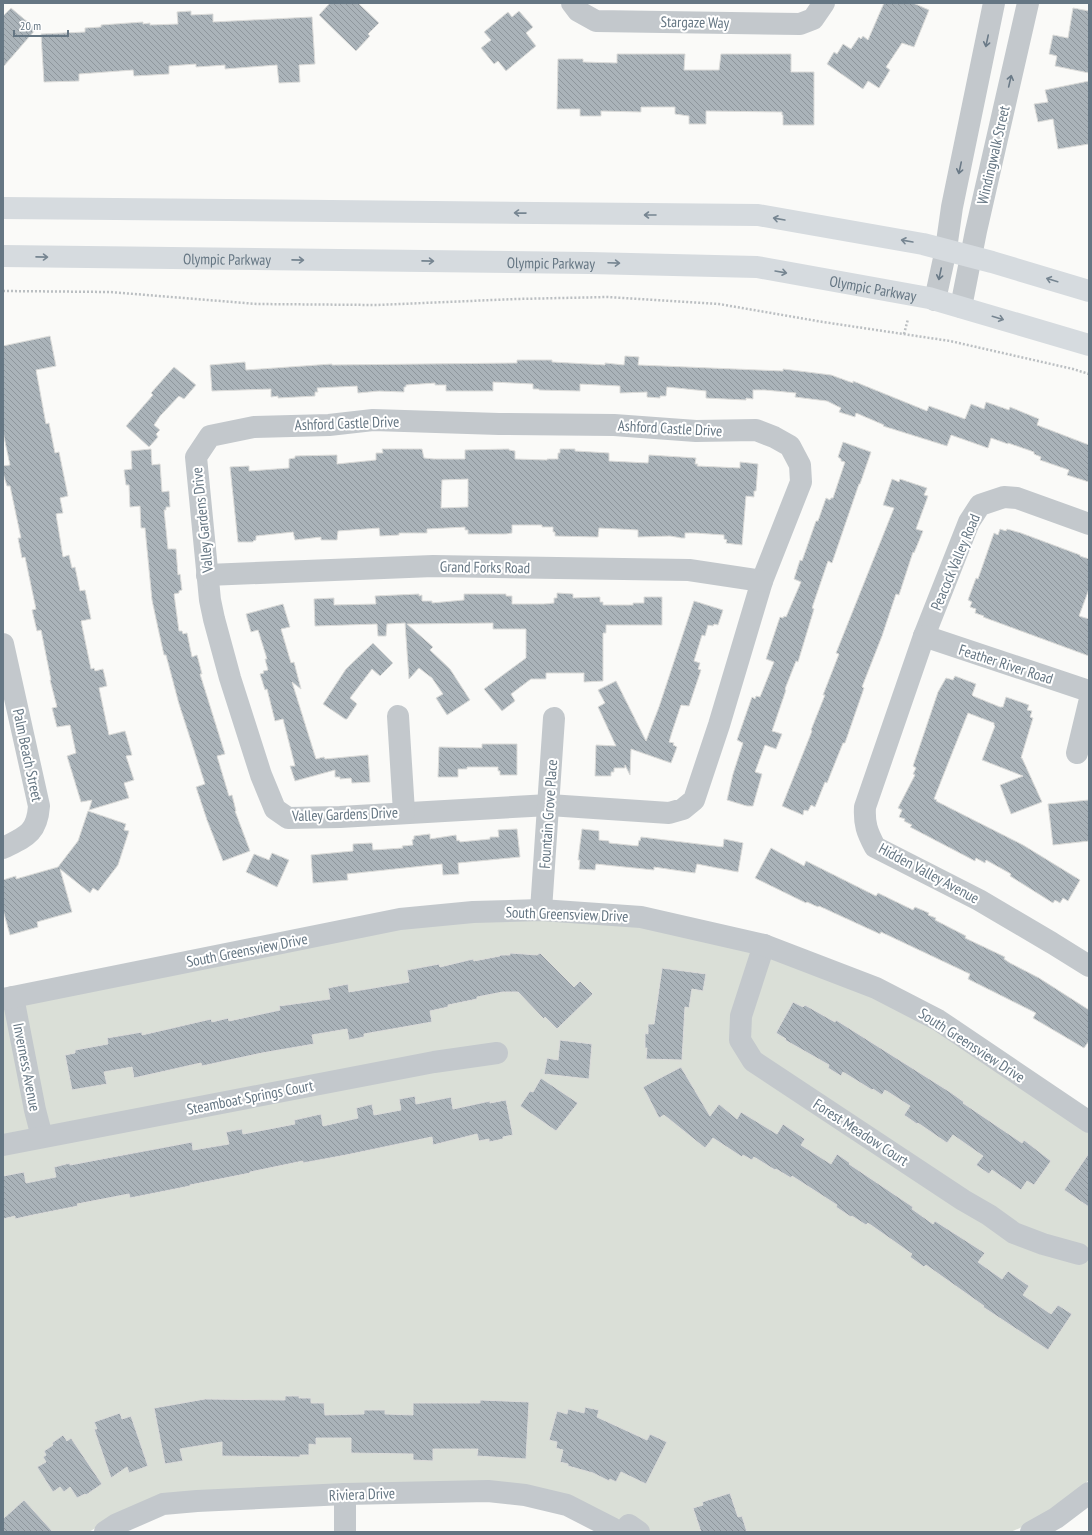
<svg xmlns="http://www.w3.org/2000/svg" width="1092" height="1535" font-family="'PT Sans Narrow',sans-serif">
<defs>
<pattern id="building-back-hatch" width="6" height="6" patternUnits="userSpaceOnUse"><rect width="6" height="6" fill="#aab3b9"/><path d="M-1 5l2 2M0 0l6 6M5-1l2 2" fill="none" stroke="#8e969c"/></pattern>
</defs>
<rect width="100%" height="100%" fill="#fafaf8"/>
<!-- grass -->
<path fill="#dadfd7" d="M 582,911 L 833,970 L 1089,1120 L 1089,1480 C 1066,1502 1040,1521 1010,1532 L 619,1532 L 527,1495 L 121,1512 L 89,1532 L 3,1532 L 3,999 L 363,926 Z"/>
<!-- building -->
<g fill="url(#building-back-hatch)" stroke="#dcdcda" fill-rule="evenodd">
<polygon points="330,3 358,3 379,23 368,34 370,36 356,51 319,15"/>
<polygon points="884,3 913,3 929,10 914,47 902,43 886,67 890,70 879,88 868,81 863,89 827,64 834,52 837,54 843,44 851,49 859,37 861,39 863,36 868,40"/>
<polygon points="11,8 36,29 3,67 3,16"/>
<polygon points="1073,8 1089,11 1089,73 1055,66 1057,56 1049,54 1053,35 1068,38"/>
<polygon points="191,11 191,15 213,14 213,22 312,17 315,64 299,65 300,82 279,83 277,65 225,69 225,65 196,67 196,64 169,66 169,74 134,76 133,70 79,74 79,81 44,82 41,34 85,32 85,28 101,27 101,25 143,22 143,24 150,23 150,25 178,24 177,12"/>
<polygon points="519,11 533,27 526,33 536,46 506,71 498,61 494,64 481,48 491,40 484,32 508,12 512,17"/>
<polygon points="617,54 685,54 684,70 719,70 721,54 791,54 791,72 814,72 814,125 783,125 783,115 782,115 782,112 706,111 706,124 689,124 689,116 675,114 675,107 641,107 641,112 601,111 601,116 580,116 580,109 557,109 558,59 583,59 583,62 617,63"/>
<polygon points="1089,81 1089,144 1058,149 1053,119 1038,122 1034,104 1048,102 1045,90"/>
<polygon points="50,336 56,366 36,370 46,424 49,423 55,453 59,452 68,496 60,498 63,513 56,514 63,557 69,555 72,568 75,567 80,591 85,590 91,619 81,621 91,669 94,668 95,671 103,669 107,686 99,688 109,735 125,731 132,755 126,756 134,780 124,783 129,798 89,810 92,800 81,802 67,756 76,753 70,725 57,727 52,708 57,707 50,680 51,680 41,630 37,631 32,610 36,609 25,557 22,558 18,538 21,538 10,486 7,486 3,473 3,466 10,465 3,432 3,346"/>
<polygon points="625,356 639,357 638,365 783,371 783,369 831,375 853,383 853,381 927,411 929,406 965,419 971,404 984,409 986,402 1009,410 1010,407 1039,419 1037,425 1089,445 1089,482 1067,475 1069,470 1040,460 1041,457 1034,454 1034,452 1008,443 1008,444 991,438 988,448 951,435 947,446 883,426 884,425 856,413 855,417 839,412 841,408 827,401 795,397 796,393 765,390 753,390 753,399 746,398 746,400 706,398 706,391 667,387 666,396 660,396 660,398 647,397 647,392 620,393 620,386 580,384 580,391 539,390 539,389 533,389 533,384 493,382 493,391 446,391 446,385 435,385 435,383 406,385 406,387 404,387 404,392 379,391 358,393 357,386 317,388 318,392 315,392 315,396 278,398 278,396 271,397 271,389 212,391 210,365 245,362 246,370 332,364 332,365 517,363 517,360 552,360 552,362 605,365 605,363 624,365"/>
<polygon points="174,367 196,385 184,399 179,396 160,416 154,425 160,430 156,434 158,437 149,447 126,426 153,395 151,393"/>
<polygon points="843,442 871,452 860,484 859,484 832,563 828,561 812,608 814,609 798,662 796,661 785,689 786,690 772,731 782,734 776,749 765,745 755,772 762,774 753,806 747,806 727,800 733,774 743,743 737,740 752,697 755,699 756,696 760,697 774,662 766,659 780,617 783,618 784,616 786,617 801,582 794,579 800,560 802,561 816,521 818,521 826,498 830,500 831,498 833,498 845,462 841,461 841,459 838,457"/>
<polygon points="151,449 152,465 160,464 162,492 169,491 170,507 166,507 166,510 164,510 168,549 176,549 178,575 180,574 182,590 179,591 179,593 174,594 179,631 182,631 183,634 187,633 192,657 197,655 202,674 200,674 225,754 217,756 229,796 232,795 236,811 235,811 250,851 223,861 207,820 196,787 205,784 179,704 166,655 164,655 158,628 152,600 145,528 141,528 140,506 130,507 129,485 126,485 124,470 132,469 131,451"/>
<path d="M 382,449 L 422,449 L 424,458 L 434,459 L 465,459 L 465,450 L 509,449 L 509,450 L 515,451 L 515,459 L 547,460 L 547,459 L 558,459 L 558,453 L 560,453 L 560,449 L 575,449 L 575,451 L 609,453 L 609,461 L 648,463 L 649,455 L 696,458 L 695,464 L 698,464 L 697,466 L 740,468 L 740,462 L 758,464 L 756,491 L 754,491 L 754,497 L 746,496 L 742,545 L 726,543 L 727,540 L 724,539 L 724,535 L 696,533 L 685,533 L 685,538 L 682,538 L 670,536 L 638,537 L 638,530 L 599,528 L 598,537 L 555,536 L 555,532 L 553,532 L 553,527 L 542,527 L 542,525 L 512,525 L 512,533 L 506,534 L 468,534 L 468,530 L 465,530 L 465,527 L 427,529 L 427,533 L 399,533 L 399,535 L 380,536 L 379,528 L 338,531 L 337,540 L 321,540 L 321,537 L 295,540 L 293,532 L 256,536 L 256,540 L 253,541 L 253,542 L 238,542 L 230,467 L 249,466 L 249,471 L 289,468 L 289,459 L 295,458 L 295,456 L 337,455 L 337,464 L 376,460 L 376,453 L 383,453 ZM 468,479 L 468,507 L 441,508 L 442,480 Z"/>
<polygon points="892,479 899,482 900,479 927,488 924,495 928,496 916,529 923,531 914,553 913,552 899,595 896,594 882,636 862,687 864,688 845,743 843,743 827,783 825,782 815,807 811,805 808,811 804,810 803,815 782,806 812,731 811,730 825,695 823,695 839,654 836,653 894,508 883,505"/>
<polygon points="1000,529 1006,531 1007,529 1021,533 1080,555 1080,556 1089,559 1089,589 1079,616 1089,619 1089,656 983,617 984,616 975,613 976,609 970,607 972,602 968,600 976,578 978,579 994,533 998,535"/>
<polygon points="557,593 573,594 573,598 600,597 600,602 603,602 603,605 633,605 633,603 644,603 644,597 662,597 662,625 606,625 606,633 603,633 603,681 584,682 584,673 546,673 546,679 531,679 511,694 515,701 502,711 484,689 526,658 526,629 493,629 493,623 407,624 433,647 430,650 450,669 470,700 447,715 436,698 443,694 432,678 419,668 409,679 405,623 387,624 386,636 378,636 377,624 315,626 314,599 334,598 334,605 376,604 375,596 419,594 419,596 422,595 422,601 432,601 432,603 464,600 464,594 506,594 506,596 512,596 512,604 544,604 554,603 554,598 557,598"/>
<polygon points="694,601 723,610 718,625 714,624 713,626 708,625 705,636 702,635 694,661 700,663 698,669 701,670 689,706 681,705 672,732 669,742 674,743 673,745 677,747 671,763 631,749 630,775 625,765 625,768 614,768 614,772 611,772 611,776 595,776 596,745 616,746 598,707 605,703 598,690 616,681 646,741 659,707"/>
<polygon points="283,604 290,627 281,629 291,663 294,662 301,689 292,682 316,759 324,757 325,759 368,755 370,782 352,783 351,778 340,779 340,777 335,777 335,770 295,781 290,766 295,766 283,719 275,721 267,689 265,690 260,674 264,673 263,671 268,670 265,659 267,659 258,630 251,632 246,614"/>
<polygon points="373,643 393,663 380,676 372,669 350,698 357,704 347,719 345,719 323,704 346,669"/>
<polygon points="955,676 976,684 972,695 973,696 1000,707 1003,707 1006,697 1029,705 1027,710 1032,711 1030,717 1033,718 1021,758 1022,758 1042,802 1011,814 1000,785 1023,776 982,760 995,726 994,725 994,723 968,713 934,799 937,800 936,801 1023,845 1080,880 1068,901 1063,898 1060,903 1055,900 1053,903 1010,876 1011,874 986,860 985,863 976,858 975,861 910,827 912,825 904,821 905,819 899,817 902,810 898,808 915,775 913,774 916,768 913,766 938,692 946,678 953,680"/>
<polygon points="482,744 517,744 517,775 500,775 500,771 498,771 498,767 467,767 467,769 458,769 458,777 438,777 439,747 482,748"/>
<polygon points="1089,800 1089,841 1053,845 1048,804"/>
<polygon points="88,811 126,824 124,830 129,831 118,865 98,891 93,888 90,893 60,869 72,912 37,922 38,927 10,935 3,910 3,880 16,876 16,879 58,867 78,841"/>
<polygon points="517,829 520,857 458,863 459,874 443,875 442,864 347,874 348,880 313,883 311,855 353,851 353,844 372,843 373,850 403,848 402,846 413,845 412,840 414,839 414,836 430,834 430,839 456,835 457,841 459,840 460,842 490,839 490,837 499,837 498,830"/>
<polygon points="582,829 599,831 599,840 609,841 609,843 638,846 639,840 640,841 641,837 723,847 724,839 743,843 738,872 697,864 695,873 654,867 654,870 596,864 595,870 579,869 580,860 578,860"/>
<polygon points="771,848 804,866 806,861 876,896 878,893 913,910 915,907 929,913 928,915 936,918 935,920 966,936 965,938 1005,957 1004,959 1010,963 1039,978 1089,1010 1089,1041 1084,1048 1033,1018 1036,1013 968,979 970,974 881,932 880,934 819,906 818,907 807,902 806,903 755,878"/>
<polygon points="272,853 289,860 277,887 246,872 254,854 269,860"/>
<polygon points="510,953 537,955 540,953 574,987 580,981 593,994 557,1029 545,1017 544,1019 518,992 503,992 477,997 477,999 448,1005 448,1007 430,1011 432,1022 364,1034 364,1037 349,1040 347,1029 312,1035 314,1044 262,1053 202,1066 201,1063 134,1078 132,1067 104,1072 107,1084 72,1090 65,1055 75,1053 75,1050 108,1044 107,1038 142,1032 142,1035 211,1019 212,1022 228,1018 229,1021 280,1010 279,1006 330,999 328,988 348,984 349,992 409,982 407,970 439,964 440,967 473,959 474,961 500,956 500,955 510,955"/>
<polygon points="662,968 706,974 703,991 692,989 689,1008 685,1007 682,1060 646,1059 647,1048 645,1048 645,1033 648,1034 648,1024 654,1024"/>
<polygon points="793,1002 803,1007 805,1005 835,1022 836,1020 950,1092 964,1102 963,1103 1022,1143 1024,1140 1051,1161 1034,1185 1027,1181 1021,1190 992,1170 989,1174 976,1165 983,1156 953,1135 947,1143 918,1123 917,1124 904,1115 910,1106 885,1090 882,1095 873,1089 872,1090 843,1072 841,1076 828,1068 829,1065 785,1040 786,1039 776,1033"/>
<polygon points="560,1040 592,1044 589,1079 544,1074 547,1058 558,1060"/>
<polygon points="681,1067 710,1116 719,1104 737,1119 741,1112 777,1134 783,1124 805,1139 801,1145 831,1164 837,1154 850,1163 849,1164 913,1207 912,1209 933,1224 935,1221 985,1253 978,1262 1002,1279 1008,1271 1029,1286 1023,1295 1051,1314 1058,1305 1072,1314 1048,1350 983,1307 984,1306 926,1265 924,1267 910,1257 912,1254 868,1223 866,1225 852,1216 851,1217 836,1207 837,1205 792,1176 791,1178 776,1169 775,1170 754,1157 752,1160 743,1155 742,1157 713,1138 705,1148 664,1115 659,1118 643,1087"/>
<polygon points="541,1078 578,1103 556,1131 520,1106 530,1091 533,1092"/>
<polygon points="415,1096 416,1104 451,1097 453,1109 490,1101 490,1103 506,1100 513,1135 503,1137 503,1139 489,1142 489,1139 479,1141 477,1134 433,1145 432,1137 346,1155 303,1163 303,1161 250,1172 250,1173 190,1185 190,1186 130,1198 129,1194 77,1204 78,1206 33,1215 15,1219 15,1216 3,1219 3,1176 24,1172 26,1183 56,1177 54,1167 70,1163 70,1165 192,1142 193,1150 229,1144 226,1132 242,1129 243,1134 295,1124 294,1120 321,1114 323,1126 358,1118 356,1108 372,1104 374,1115 401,1110 399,1099"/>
<polygon points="1089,1153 1089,1207 1064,1190"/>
<polygon points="285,1396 299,1396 299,1398 311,1398 311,1403 324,1403 325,1415 364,1414 364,1410 385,1410 385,1414 413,1415 413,1403 480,1403 480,1400 529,1402 526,1459 477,1456 478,1449 433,1449 433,1461 413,1460 413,1454 351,1453 351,1438 316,1438 316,1445 309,1444 309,1455 300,1455 300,1457 222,1456 222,1442 180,1449 183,1461 165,1464 154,1408 205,1399 285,1400"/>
<polygon points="585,1407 599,1410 597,1417 647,1440 650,1434 667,1442 646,1484 621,1472 616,1482 610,1479 609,1481 593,1473 568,1466 568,1464 560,1462 563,1450 556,1448 557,1442 549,1440 557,1411 567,1414 568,1409 584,1413"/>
<polygon points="120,1413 122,1419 131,1416 148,1466 129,1473 127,1467 111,1478 94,1429 97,1429 94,1422"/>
<polygon points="63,1435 67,1441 71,1438 102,1484 86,1495 85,1494 77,1498 70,1487 64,1492 60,1487 53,1492 37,1467 46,1462 43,1457 46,1455 44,1451 53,1445 52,1443"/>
<polygon points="730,1493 738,1517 742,1516 747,1532 701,1532 693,1508 703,1505 702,1502"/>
<polygon points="24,1500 53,1532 3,1532 3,1519"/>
</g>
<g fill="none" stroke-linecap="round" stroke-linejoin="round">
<!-- path -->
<g stroke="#bbbfc2" stroke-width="2.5" stroke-dasharray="2 2" stroke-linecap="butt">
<polyline points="3,291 110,292 257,304 377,305 516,299 608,297 719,304 823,322 950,341 1073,369 1089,374"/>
<polyline points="904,334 908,319"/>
</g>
<!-- minor -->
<g stroke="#c3c8cc" stroke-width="22">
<polyline points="572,3 578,11 596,21 800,24 813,19 824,3"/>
<polyline points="935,300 946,249 952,207 994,3"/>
<polyline points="961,307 976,231 1028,3"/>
<polygon points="373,420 499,424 614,425 696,431 756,430 774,437 790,446 800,465 801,482 762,581 719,725 694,800 683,809 669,813 549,805 340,817 288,818 275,809 261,775 230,678 214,619 210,600 196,457 210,436 254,427 329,425"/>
<path d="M 1089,524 L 1017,498 L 1004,497 L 980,505 L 969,522 L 924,636 L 865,807 C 864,824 867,832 875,847 L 979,900 L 1052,943 L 1089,966"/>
<polyline points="207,575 433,566 689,570 762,581"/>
<polyline points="924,636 1089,691"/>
<path d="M 3,644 L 39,806 C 37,834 25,837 3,848"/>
<polyline points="398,716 404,812"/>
<polyline points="1077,753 1089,703"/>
<polyline points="541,910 554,718"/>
<polyline points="764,945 741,1016 740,1040 753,1061 963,1200 989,1215 1014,1233 1043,1244 1079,1254"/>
<polyline points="13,997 35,1110 42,1137"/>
<polyline points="3,999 400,919 473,912 541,910 641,917 764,945 876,988 938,1020 1089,1122"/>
<polyline points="3,1145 434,1062 497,1053"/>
<polyline points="105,1532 117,1524 163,1504 197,1501 345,1494 488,1491 525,1495 567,1505 612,1528 617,1532"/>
<polyline points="345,1532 345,1494"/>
<polyline points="623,1532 629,1525 639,1532"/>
<polyline points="1031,1532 1056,1518 1089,1493"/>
</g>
<!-- major -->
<g stroke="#d6dbdf" stroke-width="22">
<polyline points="3,208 758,215 923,244 992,262 1089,291"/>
<path id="s1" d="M 3,256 L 589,263 L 757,267 L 929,298 L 1089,345"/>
</g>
</g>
<!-- one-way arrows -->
<defs><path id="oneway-shaft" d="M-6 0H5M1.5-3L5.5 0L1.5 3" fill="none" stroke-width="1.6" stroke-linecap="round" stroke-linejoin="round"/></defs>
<g stroke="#6a7a87">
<use href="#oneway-shaft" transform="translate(987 41) rotate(102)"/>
<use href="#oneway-shaft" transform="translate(1010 81) rotate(-77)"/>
<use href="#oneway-shaft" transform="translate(960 168) rotate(102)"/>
<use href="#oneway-shaft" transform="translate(940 274) rotate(102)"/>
</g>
<g stroke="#768591">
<use href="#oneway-shaft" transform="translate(520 213) rotate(-179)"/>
<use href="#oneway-shaft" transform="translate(650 215) rotate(-180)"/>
<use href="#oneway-shaft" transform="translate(779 219) rotate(-170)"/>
<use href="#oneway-shaft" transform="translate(907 241) rotate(-170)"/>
<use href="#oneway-shaft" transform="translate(42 257) rotate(1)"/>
<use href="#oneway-shaft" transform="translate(298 260) rotate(1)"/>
<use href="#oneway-shaft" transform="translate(428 261) rotate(1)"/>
<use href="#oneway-shaft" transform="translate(614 263) rotate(2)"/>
<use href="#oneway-shaft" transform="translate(781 272) rotate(10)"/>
<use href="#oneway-shaft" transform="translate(1052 280) rotate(-163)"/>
<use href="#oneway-shaft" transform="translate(998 318) rotate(17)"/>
</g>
<g text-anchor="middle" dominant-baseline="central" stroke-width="4" stroke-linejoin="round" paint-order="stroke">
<!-- street labels -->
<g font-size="15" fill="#657683" stroke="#fff">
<text transform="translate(695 22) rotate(1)">Stargaze Way</text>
<text transform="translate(993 155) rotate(-77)">Windingwalk Street</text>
<text stroke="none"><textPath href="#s1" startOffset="224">Olympic Parkway</textPath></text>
<text stroke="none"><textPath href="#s1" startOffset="548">Olympic Parkway</textPath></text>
<text stroke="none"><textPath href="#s1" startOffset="872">Olympic Parkway</textPath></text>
<text transform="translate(347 423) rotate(-2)">Ashford Castle Drive</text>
<text transform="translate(670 428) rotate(3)">Ashford Castle Drive</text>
<text transform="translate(202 520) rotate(-96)">Valley Gardens Drive</text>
<text transform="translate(955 562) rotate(-67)">Peacock Valley Road</text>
<text transform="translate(485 567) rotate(1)">Grand Forks Road</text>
<text transform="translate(1006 664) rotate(18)">Feather River Road</text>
<text transform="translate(28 755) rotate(78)">Palm Beach Street</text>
<text transform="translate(345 814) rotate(-2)">Valley Gardens Drive</text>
<text transform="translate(548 814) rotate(-86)">Fountain Grove Place</text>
<text transform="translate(929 873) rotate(28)">Hidden Valley Avenue</text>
<text transform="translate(567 914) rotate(2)">South Greensview Drive</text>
<text transform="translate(247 950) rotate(-11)">South Greensview Drive</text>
<text transform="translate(972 1045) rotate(33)">South Greensview Drive</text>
<text transform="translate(27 1067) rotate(79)">Inverness Avenue</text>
<text transform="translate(250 1097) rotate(-11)">Steamboat Springs Court</text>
<text transform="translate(861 1132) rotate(33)">Forest Meadow Court</text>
<text transform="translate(362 1494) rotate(-2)">Riviera Drive</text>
</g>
</g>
<!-- border -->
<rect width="1092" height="1535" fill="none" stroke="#657683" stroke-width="8"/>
<!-- scale -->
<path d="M14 30v6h54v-6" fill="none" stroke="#657683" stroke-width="2"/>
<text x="20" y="30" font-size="12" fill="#657683" stroke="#ffffff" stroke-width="3" paint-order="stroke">20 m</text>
</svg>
